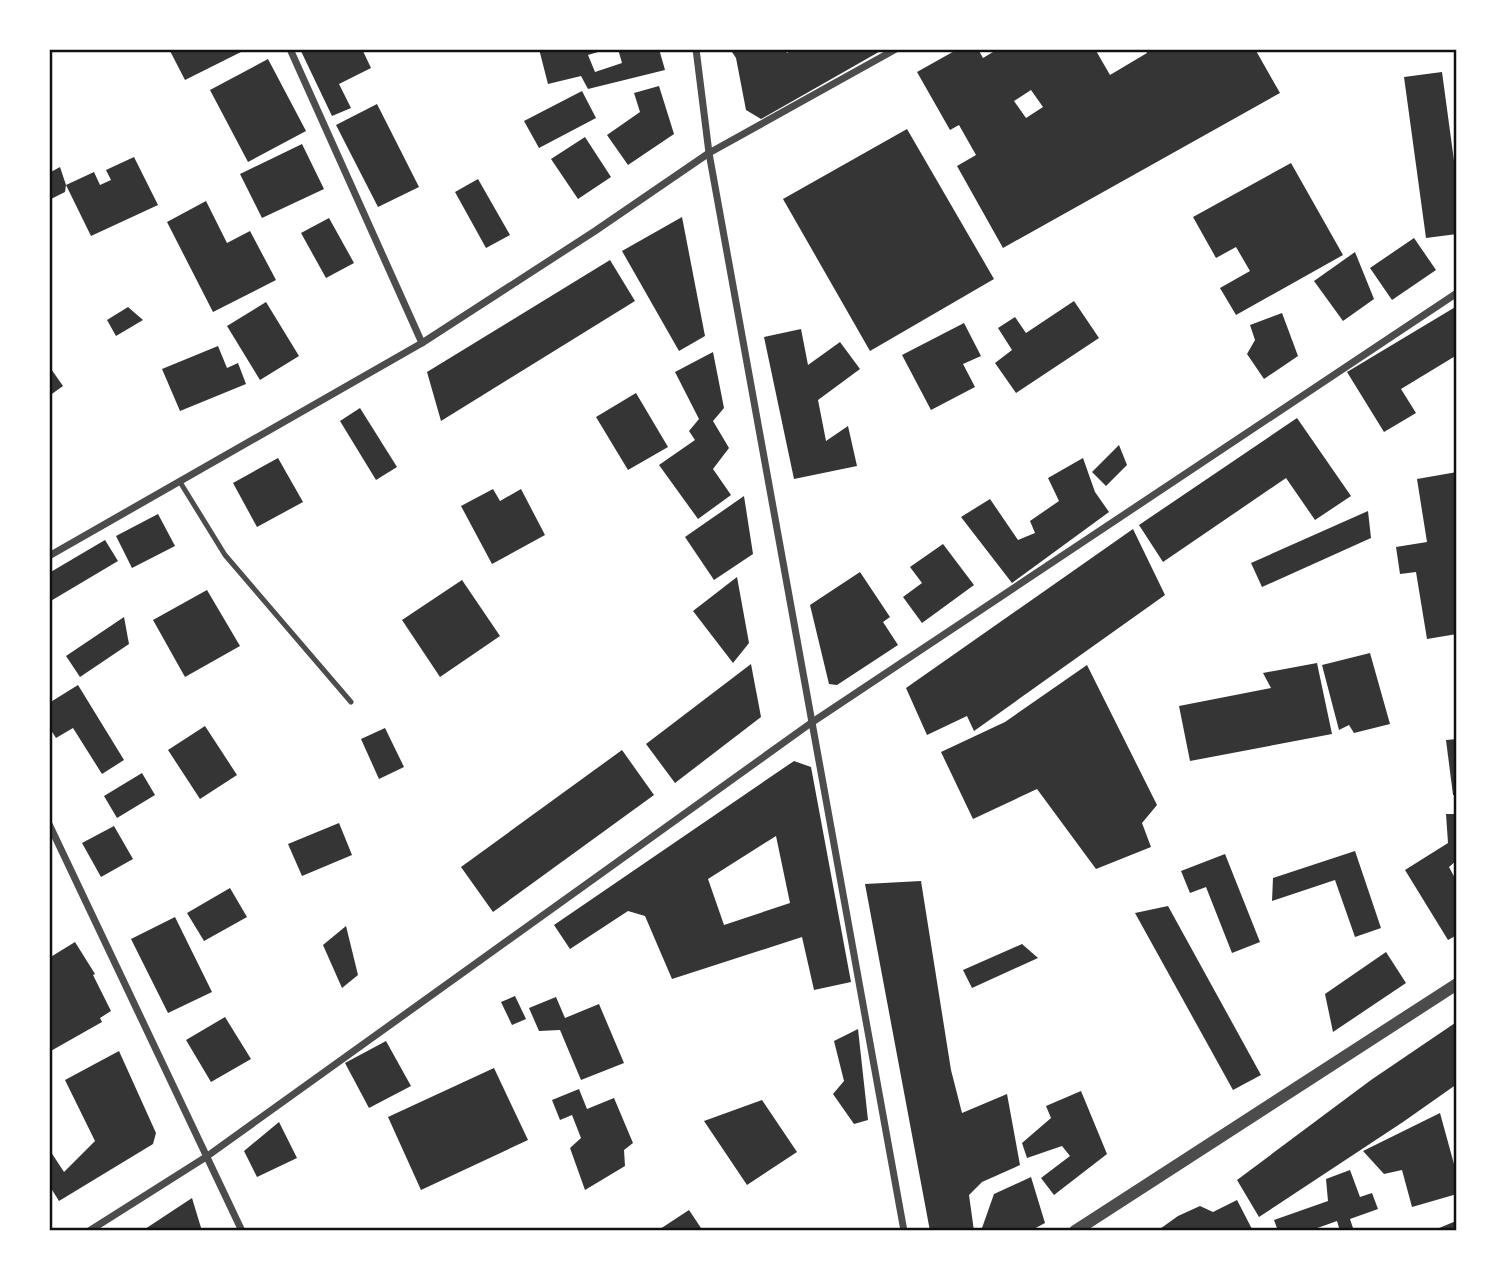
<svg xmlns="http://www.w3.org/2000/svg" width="1506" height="1280" font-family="'Crimson Pro',serif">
<rect width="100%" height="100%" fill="#fff"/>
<!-- building -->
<g fill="#353535" fill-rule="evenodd">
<polygon points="169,49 247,49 185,80"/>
<polygon points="300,49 362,49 371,68 339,84 351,108 332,116"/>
<polygon points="539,49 608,49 588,55 595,72 622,63 618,49 659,49 665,70 588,89 581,76 548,84"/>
<polygon points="730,49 785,49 787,53 793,49 884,49 761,119 746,110 736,58"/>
<path d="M 958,49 L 978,49 L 983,58 L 998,49 L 1095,49 L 1110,75 L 1147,53 L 1145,49 L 1255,49 L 1280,93 L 1003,248 L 957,166 L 976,155 L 959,125 L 950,130 L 917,72 ZM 1031,90 L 1043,107 L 1026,118 L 1014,101 Z"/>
<polygon points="268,59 306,131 248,162 210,90"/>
<polygon points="1442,72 1457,183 1457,234 1426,238 1404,77"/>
<polygon points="659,86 674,134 628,165 607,135 640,112 634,93"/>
<polygon points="582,91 596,118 539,148 524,121"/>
<polygon points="377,104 419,187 378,207 336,125"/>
<polygon points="907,129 994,279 870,351 783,199"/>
<polygon points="585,137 611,177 578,199 551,159"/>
<polygon points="302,144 324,189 262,218 240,174"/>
<polygon points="134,157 158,205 91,236 66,185 94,172 100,185 111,180 106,170"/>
<polygon points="1291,163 1343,255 1236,315 1220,288 1250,271 1236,247 1216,258 1193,217"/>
<polygon points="60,167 66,185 65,192 49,200 49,173"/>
<polygon points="478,179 510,235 486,248 455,192"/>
<polygon points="206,201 227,243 250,231 276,280 213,312 167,222"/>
<polygon points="682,217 705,336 679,351 622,251"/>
<polygon points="329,218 354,263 326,278 301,233"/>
<polygon points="1414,238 1436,270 1392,300 1370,268"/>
<polygon points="1355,252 1374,299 1343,321 1314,281"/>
<polygon points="610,260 635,301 441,421 427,372"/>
<polygon points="1074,301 1099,338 1016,393 995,363 1012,350 998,328 1015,317 1026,333"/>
<polygon points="266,302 299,356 260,380 227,326"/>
<polygon points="1457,306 1457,355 1401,389 1416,413 1384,432 1347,372"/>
<polygon points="128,307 143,320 116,336 107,320"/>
<polygon points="1282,313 1298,356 1264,379 1247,354 1255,340 1250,325"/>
<polygon points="964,323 981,356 963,364 975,387 931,410 902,355"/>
<polygon points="801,329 808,365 840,342 860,369 818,400 826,441 848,426 857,466 794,479 764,337"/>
<polygon points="218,346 227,368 238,363 246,384 180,411 162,369"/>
<polygon points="713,352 724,408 713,421 729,448 713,469 731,495 698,519 659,465 695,440 689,431 699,419 675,372"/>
<polygon points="49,366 63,386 49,396"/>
<polygon points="636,393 668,447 628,470 596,417"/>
<polygon points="360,408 397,467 376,480 340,421"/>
<polygon points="1297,418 1351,496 1315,520 1286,478 1163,562 1139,525"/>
<polygon points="1119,445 1127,465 1106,486 1092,472"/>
<polygon points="278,458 303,502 257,527 233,483"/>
<polygon points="1083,458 1095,492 1109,512 1012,583 961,517 990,499 1018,540 1035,533 1030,521 1059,501 1048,478"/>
<polygon points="1457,472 1457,634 1427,639 1416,572 1400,574 1396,547 1427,542 1417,479"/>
<polygon points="493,489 500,501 521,489 545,535 492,564 461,506"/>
<polygon points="744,496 753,554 714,580 685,537"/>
<polygon points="1368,511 1371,538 1262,587 1251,563"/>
<polygon points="158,514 175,546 132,568 116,536"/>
<polygon points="1133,529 1165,595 974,731 967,716 927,735 906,688"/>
<polygon points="105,540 118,561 49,602 49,573"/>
<polygon points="943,544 974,585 922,623 903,597 922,583 910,567"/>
<polygon points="860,572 890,617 883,622 898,645 837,685 829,684 810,605"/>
<polygon points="737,577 749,643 733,663 693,611"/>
<polygon points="462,580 500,636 440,677 402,620"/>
<polygon points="207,590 240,646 185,677 153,620"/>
<polygon points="124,617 129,644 80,677 66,656"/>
<polygon points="1370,653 1390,724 1354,733 1349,725 1339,730 1322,665"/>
<polygon points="1317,663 1332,734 1190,761 1179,706 1271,688 1263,673"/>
<polygon points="751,664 761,717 675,783 646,744"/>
<polygon points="1087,665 1157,805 1142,823 1151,847 1096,869 1037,789 973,819 941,752 1005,722"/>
<polygon points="78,685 124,760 102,774 73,728 56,738 49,727 49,703"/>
<polygon points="205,726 237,775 200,799 168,750"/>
<polygon points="385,728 404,767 379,779 361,739"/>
<polygon points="1457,739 1457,795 1453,795 1446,740"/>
<polygon points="622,750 654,795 493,912 461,867"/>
<path d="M 794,761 L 811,767 L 851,982 L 814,990 L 802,937 L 672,979 L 645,916 L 628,911 L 570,949 L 554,925 ZM 776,836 L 790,903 L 724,925 L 708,879 Z"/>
<polygon points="142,773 155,795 117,818 104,796"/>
<polygon points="1446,814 1457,814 1457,860 1449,867 1457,882 1457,935 1448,940 1405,870 1448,843"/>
<polygon points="339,823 352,855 302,876 288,844"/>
<polygon points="114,826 133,859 101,877 82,843"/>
<polygon points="1355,851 1381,928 1355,937 1335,880 1272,901 1273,878"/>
<polygon points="1225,854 1260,942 1232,953 1206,887 1190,893 1181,871"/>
<polygon points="921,881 951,1070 962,1113 1007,1094 1020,1165 982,1182 969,1195 974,1231 930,1231 865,884"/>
<polygon points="230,888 247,917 204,941 187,913"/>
<polygon points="1168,906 1261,1075 1233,1090 1135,913"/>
<polygon points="175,917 212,992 168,1013 131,939"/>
<polygon points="346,926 358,975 342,988 323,945"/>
<polygon points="75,942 95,974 93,975 111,1011 100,1018 102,1022 49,1052 49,958"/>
<polygon points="1022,944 1038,958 972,988 963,970"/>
<polygon points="1386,952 1406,983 1333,1032 1325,994"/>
<polygon points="515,996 526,1019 512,1025 501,1002"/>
<polygon points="556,997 565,1018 599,1004 624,1063 581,1080 560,1030 539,1031 529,1008"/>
<polygon points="225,1017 251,1059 211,1082 186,1040"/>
<polygon points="1455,1023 1457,1084 1403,1122 1259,1217 1237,1180 1371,1080"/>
<polygon points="858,1029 868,1120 854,1124 833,1094 844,1081 834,1041"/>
<polygon points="386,1041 411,1086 369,1108 345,1063"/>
<polygon points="119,1051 156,1133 153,1144 59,1201 49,1185 49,1149 64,1172 95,1141 65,1080"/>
<polygon points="494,1068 528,1140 421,1190 388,1117"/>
<polygon points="579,1089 587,1109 614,1098 633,1143 624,1150 625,1166 585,1190 570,1148 581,1138 572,1115 560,1120 552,1100"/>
<polygon points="1081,1091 1107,1154 1054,1195 1041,1178 1070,1156 1062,1146 1027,1158 1022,1143 1051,1118 1046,1106"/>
<polygon points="762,1100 797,1152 747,1185 704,1121"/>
<polygon points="1440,1113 1457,1175 1457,1194 1412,1207 1402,1170 1384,1174 1363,1151"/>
<polygon points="279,1122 297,1158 257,1177 244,1151"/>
<polygon points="1350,1170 1360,1197 1372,1193 1378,1209 1350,1219 1354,1231 1340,1231 1337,1221 1309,1231 1278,1231 1274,1220 1328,1201 1326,1179"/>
<polygon points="1031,1177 1045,1223 1030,1231 978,1231 982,1228 994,1194"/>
<polygon points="192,1198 202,1231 142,1231"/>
<polygon points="1237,1200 1253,1231 1157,1231 1178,1216 1200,1206 1213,1212"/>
<polygon points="689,1210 703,1231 657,1231"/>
<polygon points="1456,1221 1457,1231 1432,1231"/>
</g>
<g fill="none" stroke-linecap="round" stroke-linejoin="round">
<!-- service -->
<polyline stroke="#4c4c4c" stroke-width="5" points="180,482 225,555 351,702"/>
<!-- minor -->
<g stroke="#4c4c4c" stroke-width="7">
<polyline points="290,49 422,343"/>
<polyline points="696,49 709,153 904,1231"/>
<polyline points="49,556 422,343 595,231 709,153 896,49"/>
<polyline points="49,824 242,1231"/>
<polyline points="89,1231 206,1157 811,723 1457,293"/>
</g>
<!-- tertiary -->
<polyline stroke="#4c4c4c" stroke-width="12" points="1075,1231 1457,984"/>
</g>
<!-- border -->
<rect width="1506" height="1280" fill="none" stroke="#ffffff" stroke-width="102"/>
<rect x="51" y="51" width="1404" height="1178" fill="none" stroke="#111" stroke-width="2.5"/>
</svg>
